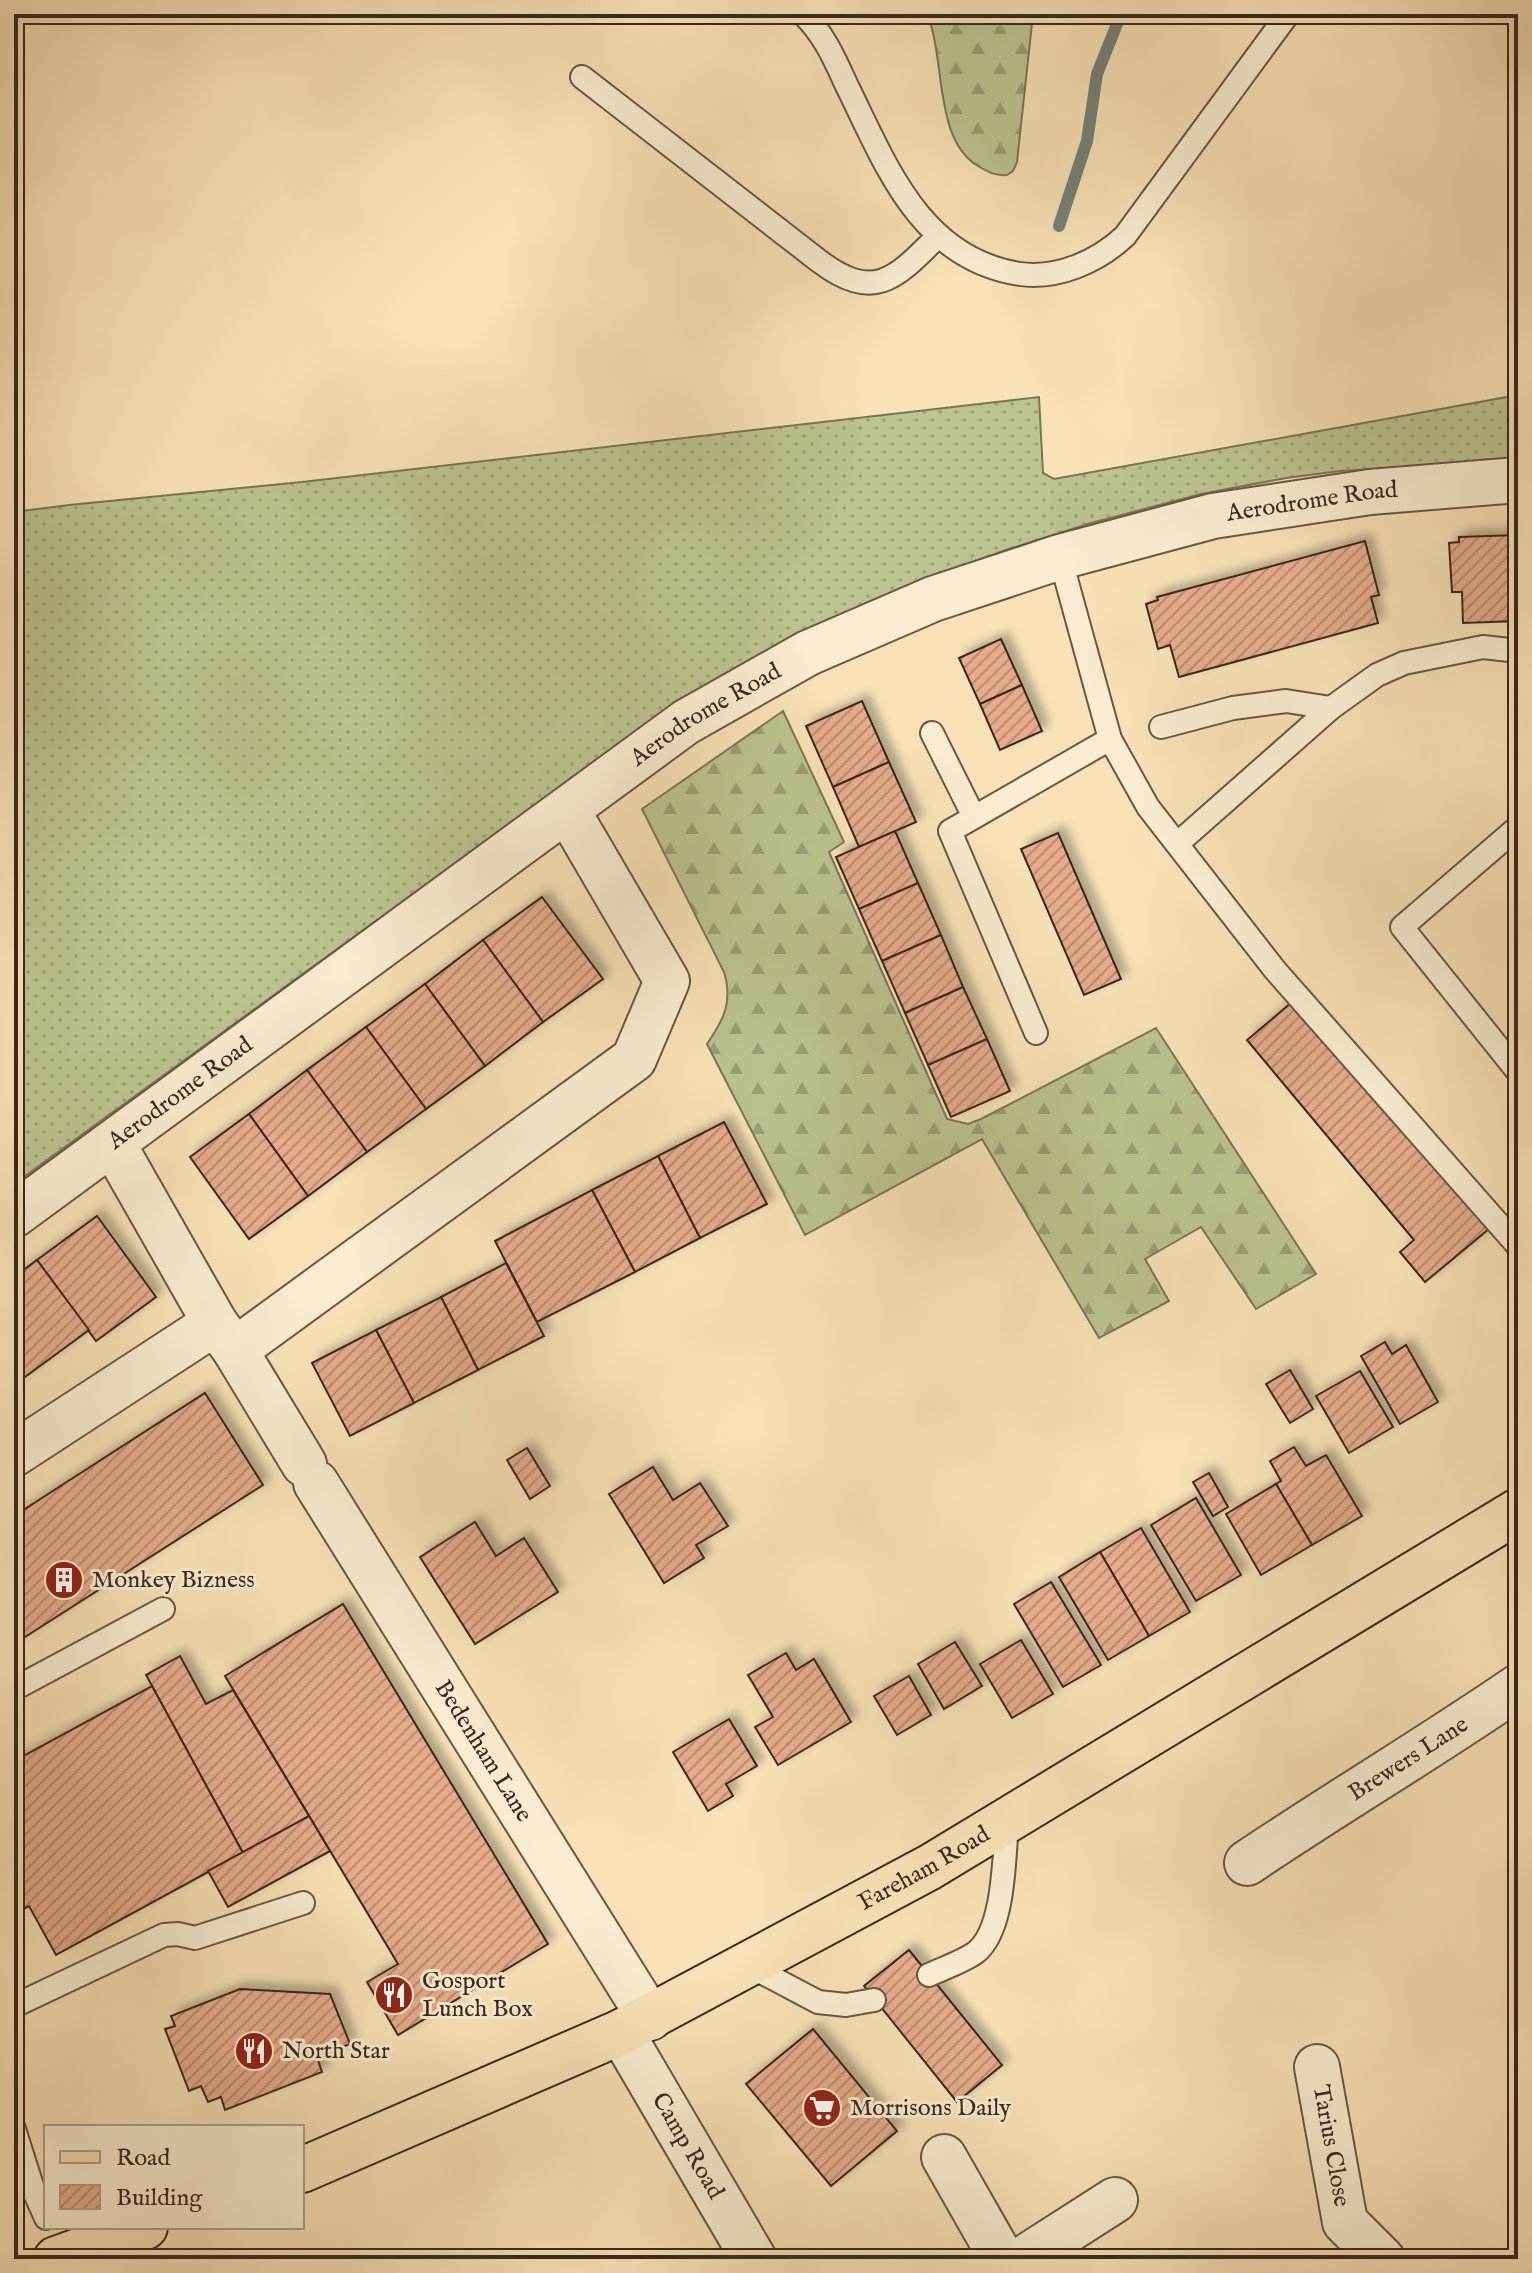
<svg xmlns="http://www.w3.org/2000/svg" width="1532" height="2273" font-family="'IM FELL English',serif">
<defs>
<pattern id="grass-dots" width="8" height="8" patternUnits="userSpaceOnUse" patternTransform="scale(2)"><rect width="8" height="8" fill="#bbc390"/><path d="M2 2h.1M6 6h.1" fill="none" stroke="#999e75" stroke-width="1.8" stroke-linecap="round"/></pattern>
<pattern id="forest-firs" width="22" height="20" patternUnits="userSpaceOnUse" patternTransform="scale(2)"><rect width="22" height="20" fill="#bbc390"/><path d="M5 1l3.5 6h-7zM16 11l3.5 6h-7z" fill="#999e75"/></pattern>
<pattern id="building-hatch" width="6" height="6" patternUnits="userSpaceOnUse" patternTransform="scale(2)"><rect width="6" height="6" fill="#e5aa8a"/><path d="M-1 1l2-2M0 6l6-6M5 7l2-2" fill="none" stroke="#bb8a70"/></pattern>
<filter id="shadow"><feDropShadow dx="7" dy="-7" stdDeviation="4" flood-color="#0004"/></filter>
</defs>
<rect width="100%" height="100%" fill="#f8e1b6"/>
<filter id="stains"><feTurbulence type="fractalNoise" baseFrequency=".0025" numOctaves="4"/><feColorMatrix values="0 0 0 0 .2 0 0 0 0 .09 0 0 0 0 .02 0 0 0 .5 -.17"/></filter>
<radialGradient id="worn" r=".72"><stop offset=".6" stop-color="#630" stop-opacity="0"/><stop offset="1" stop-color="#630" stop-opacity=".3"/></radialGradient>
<!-- grass -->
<polygon fill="url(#grass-dots)" stroke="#7a7558" stroke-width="2" points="1518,395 1518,462 1340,471 1286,478 1201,494 1091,523 1003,551 871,601 816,628 578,774 14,1184 14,512 69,505 302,482 1039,397 1043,473 1054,479"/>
<!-- forest -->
<g fill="url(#forest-firs)" stroke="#7a7558" stroke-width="2">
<path d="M 927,14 L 1033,14 L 1017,162 L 1013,171 L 1007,175 C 995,176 988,172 978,166 C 933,139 946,58 927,14 Z"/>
<path d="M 783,711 L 844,842 L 829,852 L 947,1119 L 968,1124 L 981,1119 L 1156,1028 L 1316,1274 L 1256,1309 L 1201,1227 L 1145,1259 L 1169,1301 L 1099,1338 L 982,1139 L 805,1235 L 707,1044 C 724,1019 733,1002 724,972 L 642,809 Z"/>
</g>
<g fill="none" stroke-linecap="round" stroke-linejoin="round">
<!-- stream -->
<polyline stroke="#758177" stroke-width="12" points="1059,226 1087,141 1097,74 1121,14"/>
</g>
<!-- building -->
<g fill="url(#building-hatch)" stroke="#392721" stroke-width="2" filter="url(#shadow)">
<polygon points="1518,535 1518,621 1463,623 1462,592 1452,592 1449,543 1459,542 1459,537"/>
<polygon points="1365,541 1379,595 1371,597 1378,623 1179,677 1170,645 1158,649 1146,604 1158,600 1157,597"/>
<polygon points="1001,639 1022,685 980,704 959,658"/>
<polygon points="1022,685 1042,731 1000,750 980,704"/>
<polygon points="862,701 889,762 833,787 806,726"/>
<polygon points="889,762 916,822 859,847 833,787"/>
<polygon points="895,831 918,883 859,909 836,857"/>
<polygon points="1058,833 1121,979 1084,995 1021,849"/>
<polygon points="918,883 941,935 882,961 859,909"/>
<polygon points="542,897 603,979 543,1022 483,940"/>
<polygon points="941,935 963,987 905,1013 882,961"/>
<polygon points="483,940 543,1022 485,1066 425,984"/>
<polygon points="425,984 485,1066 426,1109 366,1027"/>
<polygon points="963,987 987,1039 928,1065 905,1013"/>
<polygon points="1297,998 1490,1228 1425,1282 1400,1252 1414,1240 1247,1040"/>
<polygon points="366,1027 426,1109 367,1152 307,1070"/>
<polygon points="987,1039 1010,1091 951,1117 928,1065"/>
<polygon points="307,1070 367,1152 308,1196 249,1114"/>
<polygon points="249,1114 308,1196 249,1239 190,1157"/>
<polygon points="724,1122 767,1204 700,1238 658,1156"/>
<polygon points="658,1156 700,1238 635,1272 592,1190"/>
<polygon points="592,1190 635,1272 537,1322 495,1241"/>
<polygon points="97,1216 156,1297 96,1341 37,1260"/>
<polygon points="37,1260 89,1330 14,1385 14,1277"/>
<polygon points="506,1263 544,1336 478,1370 441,1297"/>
<polygon points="441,1297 478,1370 414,1403 376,1330"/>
<polygon points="376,1330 414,1403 350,1436 312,1363"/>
<polygon points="1385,1342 1392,1354 1406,1345 1438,1402 1400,1424 1361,1356"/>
<polygon points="1290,1370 1313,1409 1290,1423 1266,1384"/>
<polygon points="1360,1371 1393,1427 1349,1453 1316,1396"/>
<polygon points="205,1393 263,1485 14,1644 14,1516"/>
<polygon points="1294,1447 1306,1466 1326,1455 1362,1516 1312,1545 1276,1484 1281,1481 1270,1461"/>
<polygon points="527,1448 550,1486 530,1499 507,1460"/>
<polygon points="653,1467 673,1500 700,1483 728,1526 696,1545 704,1558 664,1583 609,1494"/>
<polygon points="1209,1473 1228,1507 1213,1516 1193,1482"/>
<polygon points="1276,1484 1312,1545 1261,1575 1226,1514"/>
<polygon points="1196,1498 1241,1575 1196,1601 1151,1525"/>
<polygon points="475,1522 496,1556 524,1538 558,1592 475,1644 420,1557"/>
<polygon points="1141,1528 1190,1612 1149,1636 1100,1552"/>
<polygon points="1100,1552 1149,1636 1108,1660 1059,1577"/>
<polygon points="1051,1582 1101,1665 1063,1687 1014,1604"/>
<polygon points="343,1604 548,1944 398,2035 367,1982 398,1964 225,1676"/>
<polygon points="1021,1640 1053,1694 1012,1718 980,1664"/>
<polygon points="955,1642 982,1686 944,1709 918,1664"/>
<polygon points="786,1653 796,1670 814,1659 851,1722 778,1765 755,1727 773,1717 748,1675"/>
<polygon points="180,1656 206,1704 233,1690 309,1816 243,1853 146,1675"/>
<polygon points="909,1676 931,1715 897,1735 874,1696"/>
<polygon points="152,1686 243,1853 56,1955 29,1906 14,1914 14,1761"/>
<polygon points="729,1719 757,1766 726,1784 733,1796 708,1811 673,1752"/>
<polygon points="309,1816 330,1851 228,1907 208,1871"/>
<polygon points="909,1950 1002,2065 957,2102 864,1986"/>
<polygon points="240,1989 330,1994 350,2044 317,2057 322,2072 225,2110 221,2097 208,2102 201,2086 189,2091 165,2029 175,2026 171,2016"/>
<polygon points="813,2029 897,2131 831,2186 746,2084"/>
</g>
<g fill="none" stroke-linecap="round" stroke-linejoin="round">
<defs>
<g id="lane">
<path d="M 803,14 C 824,34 835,60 847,86 C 886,165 920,259 1020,274 C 1058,279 1097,262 1125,236 L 1288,14"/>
<path d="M 582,77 L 819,261 C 875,303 896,278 938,236"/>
<polyline points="1060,557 1110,739 1148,807 1275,970 1518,1246"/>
<polyline points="1161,727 1233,708 1286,701 1331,708"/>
<polyline points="932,733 974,817"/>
<polyline points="1518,827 1402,927 1518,1072"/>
<polyline points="1177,844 1331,708 1377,675 1404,663 1483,647 1518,651"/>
<polyline points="1036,1033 950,831 1110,739"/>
<polyline points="14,1689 163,1609"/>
<polyline points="748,1965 818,2002 846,2005 874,2000"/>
<path d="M 929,1975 C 944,1968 962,1962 975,1953 C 1005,1931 1004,1855 1007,1821"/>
<polyline points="14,2006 164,1935 178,1934 195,1938 303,1903"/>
<polyline points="14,2129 33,2189 46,2218"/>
</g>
<g id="street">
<polyline points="113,1144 215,1323 235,1350 304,1464"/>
<path id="s1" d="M 14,1215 L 686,722 L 808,653 L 933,599 L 1060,557 L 1213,516 L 1370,492 L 1518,480"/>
<polyline points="235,1350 634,1059 667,981 567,810"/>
<polyline points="14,1454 215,1323"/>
<path id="s2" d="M 316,1483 L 650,2018"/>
<path id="s3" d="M 1247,1863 C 1336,1803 1429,1748 1518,1687"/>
<path id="s4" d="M 621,2032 L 754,2259"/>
<path id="s5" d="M 1317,2067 L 1345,2222 L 1382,2259"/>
<polyline points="944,2157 1002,2259"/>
<polyline points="1023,2259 1115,2200"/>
</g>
<g id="primary">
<path id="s6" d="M 302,2170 L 621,2032 L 930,1867 L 1518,1511"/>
<polyline points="56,2259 145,2227"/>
</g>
</defs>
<!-- lane casing -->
<use href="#lane" stroke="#695646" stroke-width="26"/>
<!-- street casing -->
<use href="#street" stroke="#695646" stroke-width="48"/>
<!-- primary casing -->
<use href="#primary" stroke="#392721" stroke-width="48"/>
<!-- lane -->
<use href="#lane" stroke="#faecd0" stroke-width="22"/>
<!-- street -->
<use href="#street" stroke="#faecd0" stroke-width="44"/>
<!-- primary -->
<use href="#primary" stroke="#f8e1b6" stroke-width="44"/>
</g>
<!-- icons -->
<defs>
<symbol id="building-disc" viewBox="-11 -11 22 22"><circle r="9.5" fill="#8f2418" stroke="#faecd0"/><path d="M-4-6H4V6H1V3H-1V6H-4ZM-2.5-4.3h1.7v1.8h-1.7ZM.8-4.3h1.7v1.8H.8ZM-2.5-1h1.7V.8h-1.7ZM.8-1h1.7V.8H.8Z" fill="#fff"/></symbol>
<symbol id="restaurant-disc" viewBox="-11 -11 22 22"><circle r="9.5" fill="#8f2418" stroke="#faecd0"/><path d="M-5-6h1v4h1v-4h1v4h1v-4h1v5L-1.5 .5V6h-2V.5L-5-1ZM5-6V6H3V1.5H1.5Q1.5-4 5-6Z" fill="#fff"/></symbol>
<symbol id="supermarket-disc" viewBox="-11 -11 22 22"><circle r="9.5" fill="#8f2418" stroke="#faecd0"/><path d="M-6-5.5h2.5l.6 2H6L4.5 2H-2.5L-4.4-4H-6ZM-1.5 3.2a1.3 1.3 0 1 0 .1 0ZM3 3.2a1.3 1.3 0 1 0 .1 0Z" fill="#fff"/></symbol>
</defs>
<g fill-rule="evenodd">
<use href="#building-disc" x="42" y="1558" width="44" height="44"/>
<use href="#restaurant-disc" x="372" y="1973" width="44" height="44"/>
<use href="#restaurant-disc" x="232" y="2029" width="44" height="44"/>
<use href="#supermarket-disc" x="800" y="2086" width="44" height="44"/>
</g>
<g text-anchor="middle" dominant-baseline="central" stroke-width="6" stroke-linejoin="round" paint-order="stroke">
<!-- street labels -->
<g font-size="24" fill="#392721" stroke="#faecd0">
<text stroke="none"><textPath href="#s1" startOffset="1502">Aerodrome Road</textPath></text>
<text stroke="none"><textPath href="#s1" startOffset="854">Aerodrome Road</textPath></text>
<text stroke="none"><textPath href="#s1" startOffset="206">Aerodrome Road</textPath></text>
<text stroke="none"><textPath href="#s2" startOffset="316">Bedenham Lane</textPath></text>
<text stroke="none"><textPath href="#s3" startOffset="192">Brewers Lane</textPath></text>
<text stroke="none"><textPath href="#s6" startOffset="692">Fareham Road</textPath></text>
<text stroke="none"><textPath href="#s4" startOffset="132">Camp Road</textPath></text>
<text stroke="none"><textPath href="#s5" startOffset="80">Tarius Close</textPath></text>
</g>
<!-- poi labels -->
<g font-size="24" fill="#392721" stroke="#faecd0" text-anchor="start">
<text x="92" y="1580">Monkey Bizness</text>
<text x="422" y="1981">Gosport<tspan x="422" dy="28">Lunch Box</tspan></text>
<text x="282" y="2051">North Star</text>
<text x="850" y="2108">Morrisons Daily</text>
</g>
</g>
<!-- margin -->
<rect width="1532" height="2273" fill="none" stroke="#f8e1b6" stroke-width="48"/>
<rect x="16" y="16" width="1500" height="2241" fill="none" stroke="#392721" stroke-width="4"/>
<rect x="24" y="24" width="1484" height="2225" fill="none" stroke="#392721" stroke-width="2"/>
<!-- legend -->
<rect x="44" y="2125" width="260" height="104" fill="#faecd0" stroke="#ad9d8a" stroke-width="2"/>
<rect x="60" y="2151" width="40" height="12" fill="#f8e1b6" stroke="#ad9d8a" stroke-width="2"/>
<text x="116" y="2165" font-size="24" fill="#392721">Road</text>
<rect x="60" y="2185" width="40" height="24" fill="url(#building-hatch)" stroke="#ad9d8a" stroke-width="2"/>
<text x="116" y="2205" font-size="24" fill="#392721">Building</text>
<rect width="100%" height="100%" filter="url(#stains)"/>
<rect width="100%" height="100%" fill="url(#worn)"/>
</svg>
